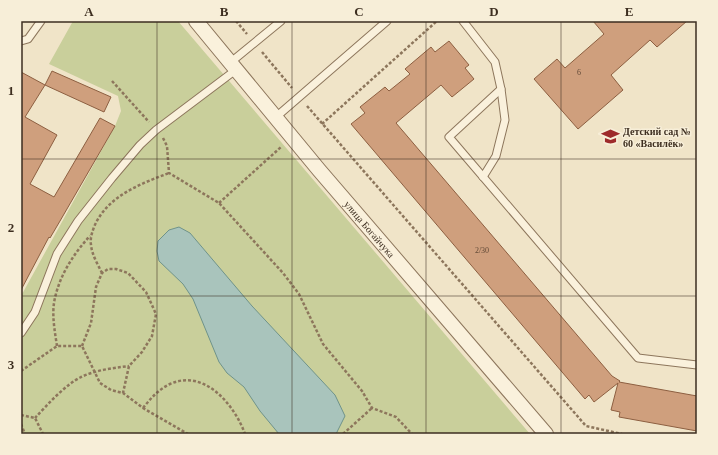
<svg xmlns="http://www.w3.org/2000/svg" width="718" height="455" font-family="Georgia,serif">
<rect width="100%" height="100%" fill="#f0e4c8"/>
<!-- green -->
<polygon fill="#c9cf9b" points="73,21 178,21 530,434 21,434 21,296 115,126 121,111 118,96 49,64"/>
<!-- water -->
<polygon fill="#a9c4bc" stroke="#6f938a" points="179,227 190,233 252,306 335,395 345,416 336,434 279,434 260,411 244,387 227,373 219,362 193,299 183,284 159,261 157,251 158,241 169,230"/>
<!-- building -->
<g fill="#cf9f7d" stroke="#8d5f41">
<polygon points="593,21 687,21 657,47 650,40 611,75 623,90 578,129 534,79 557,59 565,68 604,34"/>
<polygon points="449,41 469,65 465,68 474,79 452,97 441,85 396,123 612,376 620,381 619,382 697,396 697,431 619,417 620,412 611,410 618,383 594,402 589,395 585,399 351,124 365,113 360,107 385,87 389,91 410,74 405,69 431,47 435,52"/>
<polygon points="52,71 111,97 104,112 45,85"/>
<polygon points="21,72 45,85 25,117 57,135 30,184 54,197 100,118 115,126 60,221 50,238 49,237 21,290"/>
</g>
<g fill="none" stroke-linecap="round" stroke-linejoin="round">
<defs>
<g id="service">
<polyline points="463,21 495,62 501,89 449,137 638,358 697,365"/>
<polyline points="21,41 28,39 41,21"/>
<polyline points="231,62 281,21"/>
<polyline points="276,117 387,21"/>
<polyline points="483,177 496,156 505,120 501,89"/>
<polyline points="21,333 35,312 57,254 78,221 112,178 140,145 156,130 237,69"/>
</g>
<g id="minor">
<path id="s1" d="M 196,21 L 319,170 L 546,434"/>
</g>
</defs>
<!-- service casing -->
<use href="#service" stroke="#8d765c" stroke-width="9"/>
<!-- minor casing -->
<use href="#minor" stroke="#8d765c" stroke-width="16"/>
<!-- path -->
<g stroke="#8d765c" stroke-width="2.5" stroke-dasharray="3 2" stroke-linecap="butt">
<polyline points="236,21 247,34"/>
<polyline points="262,52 292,88"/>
<polyline points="112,81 149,122"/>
<polyline points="307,106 586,426 622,434"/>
<polyline points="322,124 437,21"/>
<polyline points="163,138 167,146 169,173 219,203 283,273 299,294 323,344 362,391 372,408 396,417 412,434"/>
<polyline points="219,203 281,147"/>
<path d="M 102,273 C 98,265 92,255 91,245 C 90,238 92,233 94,227 C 107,196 140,184 169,173"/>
<path d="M 57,346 C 55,333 52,317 54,303 C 58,278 73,254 90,236"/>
<polyline points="82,346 91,323 96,287 102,273 108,269 116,269 128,273 146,292 156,314 152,336 142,352 129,366 123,393"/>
<polyline points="21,371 57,346 82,346 100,383 111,390 123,393 143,408 188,434"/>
<path d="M 143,408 C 151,398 159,389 170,384 C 205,368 235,406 245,434"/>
<polyline points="21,415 35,418 43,434"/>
<path d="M 35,418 C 47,405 65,385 81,377 C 96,370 113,368 129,366"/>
<polyline points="21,424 25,434"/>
<polyline points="343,434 372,408"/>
</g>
<!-- service -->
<use href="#service" stroke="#faf1dc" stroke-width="7"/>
<!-- minor -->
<use href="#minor" stroke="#faf1dc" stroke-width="14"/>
</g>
<!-- grid -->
<path fill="none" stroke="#3d2e20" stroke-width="1" stroke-opacity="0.55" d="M 157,21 L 157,434M 292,21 L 292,434M 426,21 L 426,434M 561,21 L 561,434M 21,159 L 697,159M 21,296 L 697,296"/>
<!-- icons -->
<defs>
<symbol id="school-bare" viewBox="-9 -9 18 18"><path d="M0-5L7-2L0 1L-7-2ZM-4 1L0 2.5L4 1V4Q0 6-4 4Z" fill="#9e2a2b" stroke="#f7eed8" stroke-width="2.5" paint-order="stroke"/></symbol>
</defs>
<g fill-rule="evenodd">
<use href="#school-bare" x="598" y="124" width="25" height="25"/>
</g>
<g text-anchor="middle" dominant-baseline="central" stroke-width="3" stroke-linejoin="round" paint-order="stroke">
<!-- number labels -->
<g font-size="8" fill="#624a37">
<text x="579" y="72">6</text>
<text x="482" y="250">2/30</text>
</g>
<!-- poi labels -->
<g font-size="10" font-weight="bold" fill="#3d2e20" stroke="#f7eed8" text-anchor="start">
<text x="623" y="131">Детский сад №<tspan x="623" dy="12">60 «Василёк»</tspan></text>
</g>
<!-- street labels -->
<g font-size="10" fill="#3d2e20" stroke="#f7eed8">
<text stroke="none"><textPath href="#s1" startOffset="271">улица Богайчука</textPath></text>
</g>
</g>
<!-- border -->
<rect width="718" height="455" fill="none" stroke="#f7eed8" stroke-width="44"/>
<rect x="22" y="22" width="674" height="411" fill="none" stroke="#3d2e20" stroke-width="1.5"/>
<g font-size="13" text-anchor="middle" font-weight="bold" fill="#3d2e20">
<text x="89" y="16">A</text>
<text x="224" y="16">B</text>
<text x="359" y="16">C</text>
<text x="494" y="16">D</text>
<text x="629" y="16">E</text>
<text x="11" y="95">1</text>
<text x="11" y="232">2</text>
<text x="11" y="369">3</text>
</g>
</svg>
